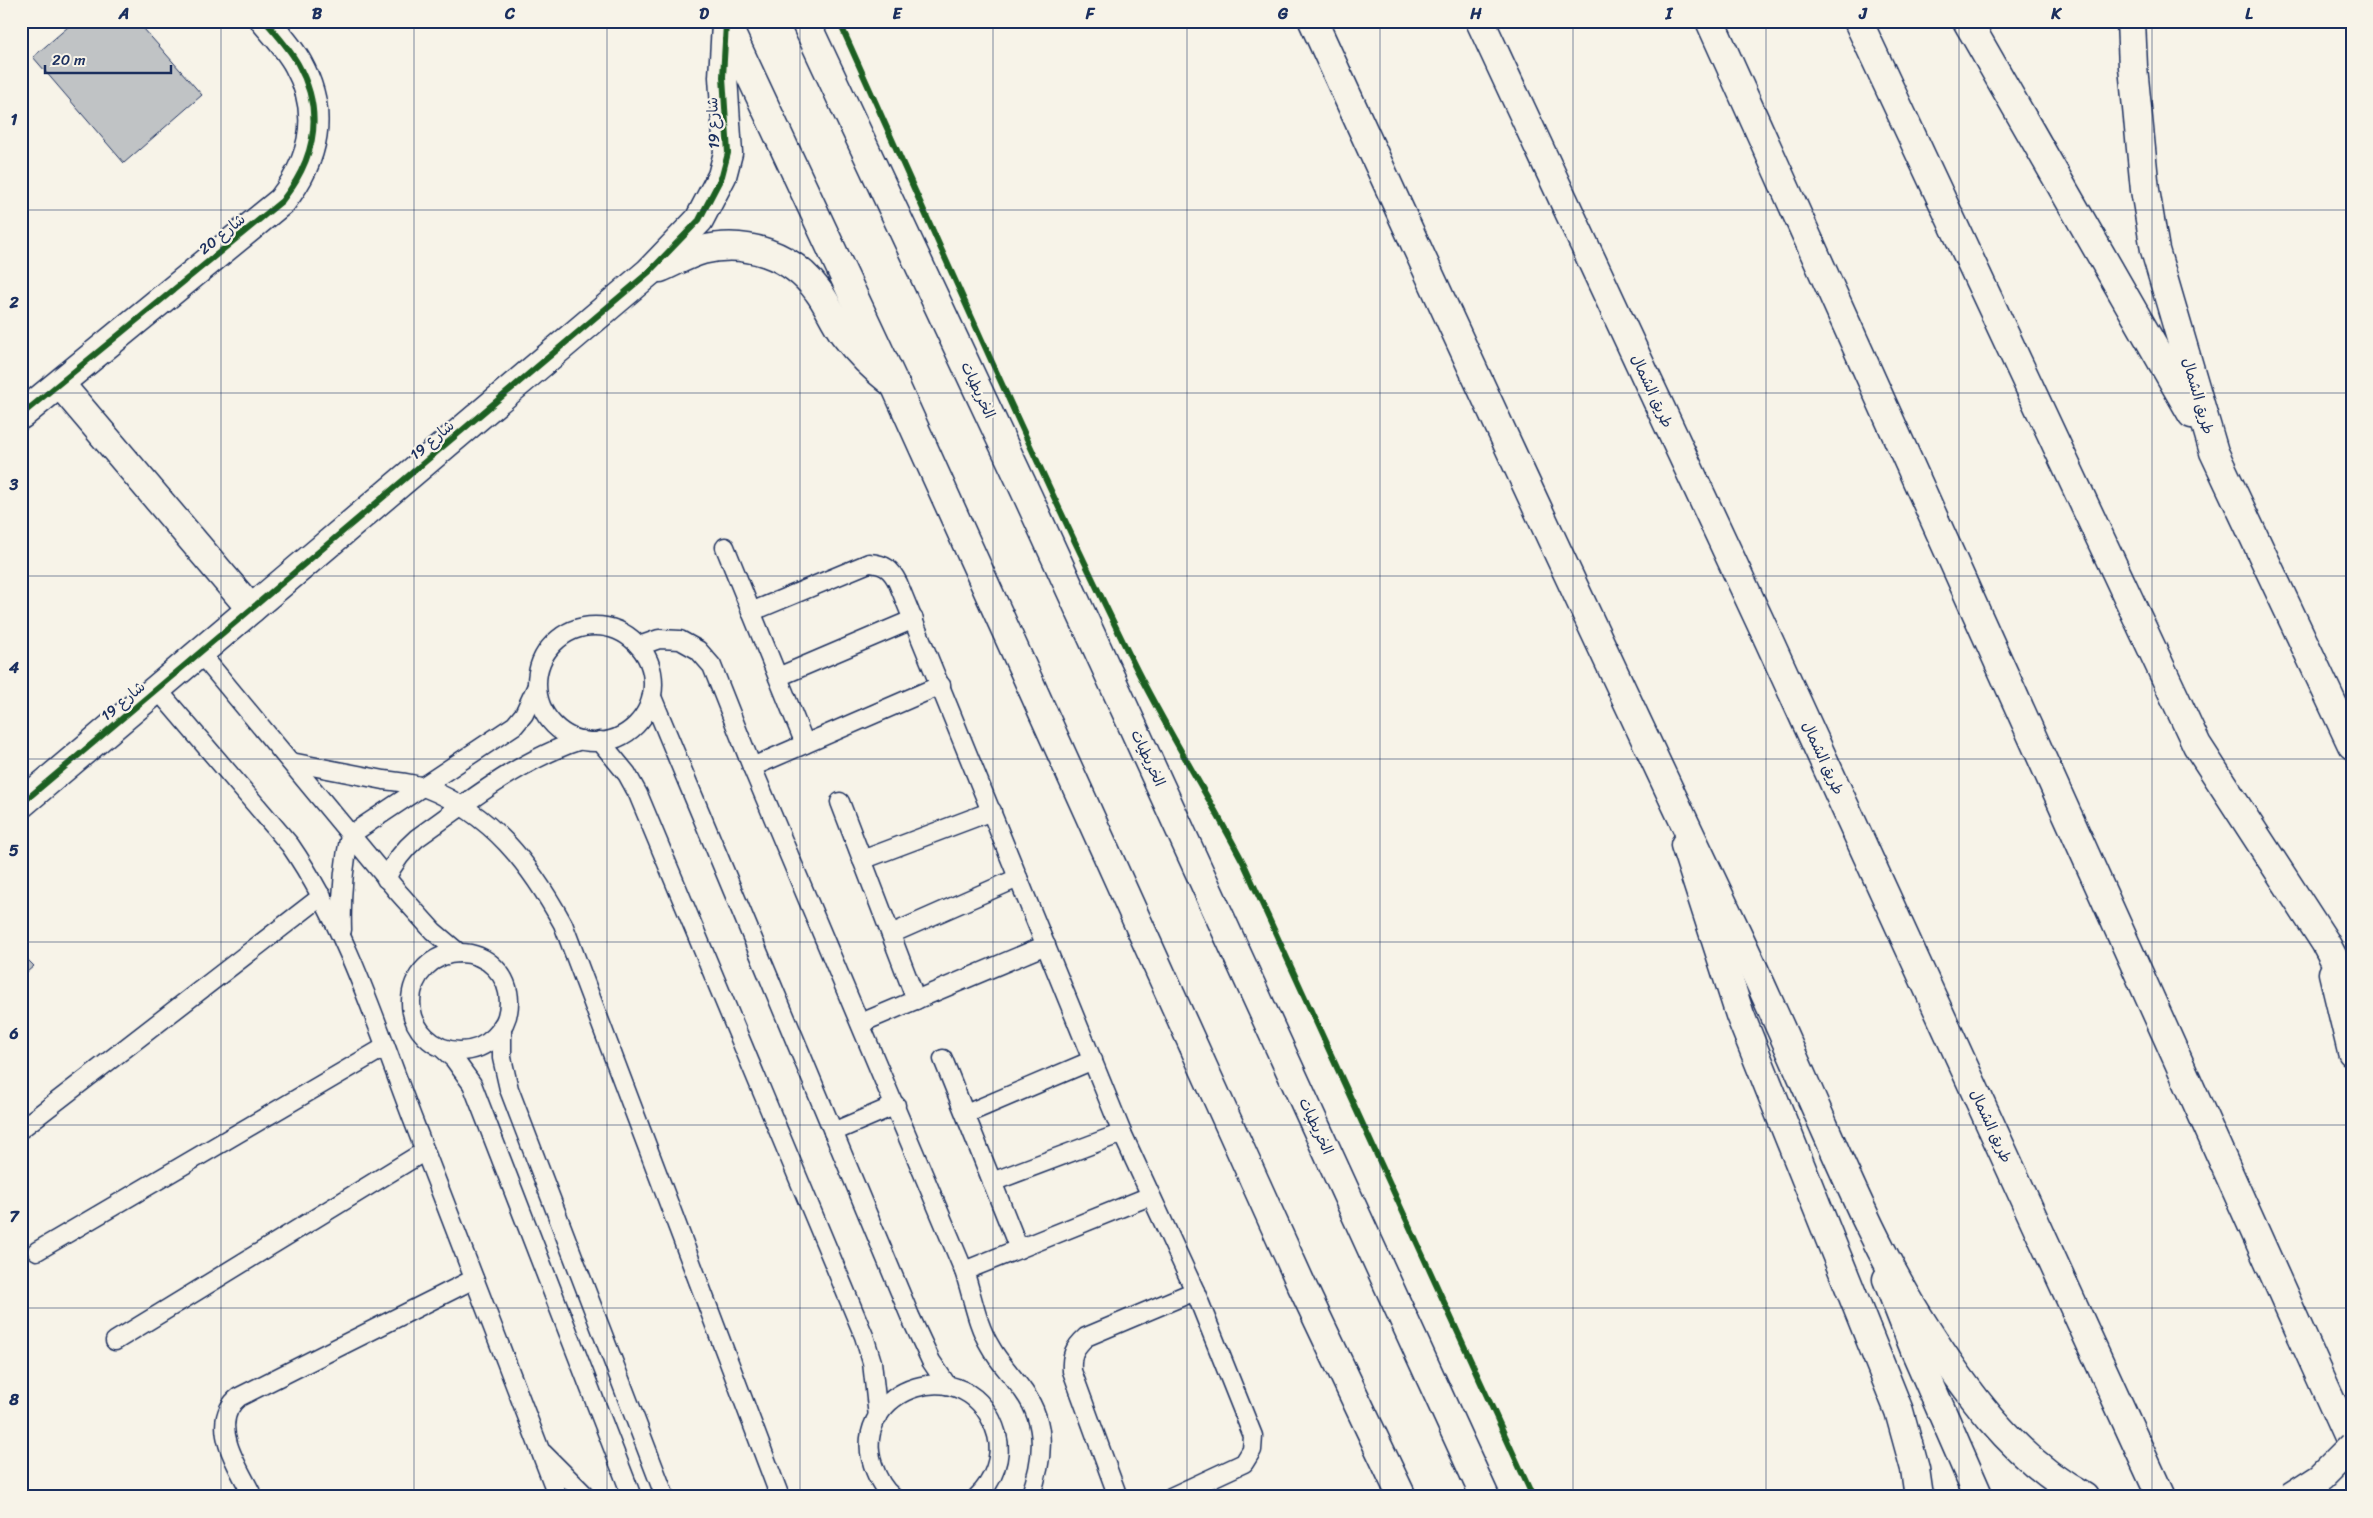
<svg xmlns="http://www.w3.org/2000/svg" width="2373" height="1518" font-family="Sriracha,'Playpen Sans Arabic',sans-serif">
<rect width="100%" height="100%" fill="#f7f3e8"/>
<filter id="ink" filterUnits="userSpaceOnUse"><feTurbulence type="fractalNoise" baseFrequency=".02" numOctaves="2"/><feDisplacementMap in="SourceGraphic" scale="10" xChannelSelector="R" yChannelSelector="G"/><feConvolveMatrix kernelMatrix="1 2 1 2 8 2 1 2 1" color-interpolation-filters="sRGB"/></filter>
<g filter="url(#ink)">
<!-- building -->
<g fill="#c0c3c5" stroke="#1b2f5e">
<polygon points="75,21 137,21 202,95 124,163 33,57"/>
<polygon points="21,953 34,966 21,977"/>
</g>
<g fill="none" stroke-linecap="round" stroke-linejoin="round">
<defs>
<g id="lane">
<polyline points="725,547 805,744"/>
<path d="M 751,612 L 869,563 C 885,564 891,569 898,583 L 1122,1133 L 1195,1291 L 1253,1436 L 1252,1450 L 1244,1463 L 1171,1497"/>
<circle cx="595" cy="684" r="58"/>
<path d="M 639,646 L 659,639 L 680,640 L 698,650 L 712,666 L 752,767 L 964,1271 C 973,1297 976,1323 990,1346 C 999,1363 1013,1376 1024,1392 C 1048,1425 1043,1461 1030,1497"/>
<polyline points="200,653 398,892 433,931 459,953"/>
<polyline points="778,677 914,619"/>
<path d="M 157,689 L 290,845 C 347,928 377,1026 413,1120 C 461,1245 510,1371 558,1497"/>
<polyline points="652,697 910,1316 931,1361 947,1385"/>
<polyline points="600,741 627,774 638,794 864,1336 872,1362 878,1417"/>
<path d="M 291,762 C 322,768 353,774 384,780 C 398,782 413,783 426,788 C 492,814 530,864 563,924 L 780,1497"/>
<polyline points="752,767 941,685"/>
<polyline points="840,802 916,1000"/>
<polyline points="862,860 992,811"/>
<path d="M 386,879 C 394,862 403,850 417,838 C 468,802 521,759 581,740"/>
<path d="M 342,930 C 341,898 343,867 350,835 L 515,725 L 524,714 L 536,688"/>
<polyline points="891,934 1018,878"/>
<circle cx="460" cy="1002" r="49"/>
<polyline points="861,1023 1046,945"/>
<polyline points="502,1026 502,1058 509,1089 665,1497"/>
<polyline points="443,1049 454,1059 472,1084 632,1497"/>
<polyline points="943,1059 1019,1249"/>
<polyline points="966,1114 1093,1060"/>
<polyline points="21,1129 322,896"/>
<polyline points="833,1132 896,1105"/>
<polyline points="992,1182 1122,1133"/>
<polyline points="37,1251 385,1047"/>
<polyline points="964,1271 1150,1196"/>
<polyline points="115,1341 425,1151"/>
<polyline points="543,1453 587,1497"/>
<path d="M 253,1497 C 242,1473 215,1436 229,1409 C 231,1405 235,1400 239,1397 L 474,1279"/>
<path d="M 893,1497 C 883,1489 877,1477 873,1465 C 848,1389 971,1344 997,1435 C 1003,1457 993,1482 977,1497"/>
<path d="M 1118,1497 L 1072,1371 C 1071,1355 1074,1348 1086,1337 L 1195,1291"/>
</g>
<g id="street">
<path d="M 660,268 C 674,262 688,254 702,250 C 746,239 792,255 818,291 C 828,304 834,321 844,334 C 859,354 876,370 895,385"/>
<polyline points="60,384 251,609"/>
<path d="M 21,415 L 282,201 C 315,159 325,113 298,64 C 290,49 277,35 265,21"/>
<polyline points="21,804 649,272 699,220 722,176 728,153 723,77 726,24"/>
</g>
<g id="secondary">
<polyline points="725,21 895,385 1302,1286 1402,1497"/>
<polyline points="805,21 1028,497 1485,1497"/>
<polyline points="1967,21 2192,414"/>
<polyline points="2131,21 2133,67 2145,190 2155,250 2214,452 2352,745"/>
</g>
<g id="primary">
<polyline points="1685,845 1740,1015 1899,1411 1915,1469 1919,1497"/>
<polyline points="1887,1279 1914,1348 1979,1497"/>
</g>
<g id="highway">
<path d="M 1313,21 C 1452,325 1592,629 1736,931 C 1765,992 1792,1054 1819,1115 C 1850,1185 1880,1255 1920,1319 C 1962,1386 2013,1459 2084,1497"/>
<polyline points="1480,21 1764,630 2161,1497"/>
<polyline points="1710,21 2352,1447"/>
<polyline points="1858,21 2197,745 2325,942 2352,993"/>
<polyline points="2333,973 2352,1052"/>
</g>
</defs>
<!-- lane casing -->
<use href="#lane" stroke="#1b2f5e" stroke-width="21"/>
<!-- street casing -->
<use href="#street" stroke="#1b2f5e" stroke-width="31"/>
<!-- secondary casing -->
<use href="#secondary" stroke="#1b2f5e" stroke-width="31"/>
<!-- primary casing -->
<use href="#primary" stroke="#1b2f5e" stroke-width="31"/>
<!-- highway casing -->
<use href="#highway" stroke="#1b2f5e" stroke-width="31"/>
<!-- lane -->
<use href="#lane" stroke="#f7f3e8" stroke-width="18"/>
<!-- street -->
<use href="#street" stroke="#f7f3e8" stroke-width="28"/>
<!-- secondary -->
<use href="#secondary" stroke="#f7f3e8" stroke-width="28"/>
<!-- primary -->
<use href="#primary" stroke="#f7f3e8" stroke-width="28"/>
<!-- highway -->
<use href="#highway" stroke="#f7f3e8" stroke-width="28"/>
<defs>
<polyline id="highway-bridge" points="2290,1497 2321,1477 2352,1446"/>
</defs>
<!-- highway-bridge casing -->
<use href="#highway-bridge" stroke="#1b2f5e" stroke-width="31" stroke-linecap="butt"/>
<!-- highway-bridge -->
<use href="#highway-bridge" stroke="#f7f3e8" stroke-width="28"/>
<defs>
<g id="cycleway">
<path d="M 839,21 C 935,234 1028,449 1131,658 C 1165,728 1208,794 1244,864 L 1533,1497"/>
<path d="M 21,415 L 282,201 C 315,159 325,113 298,64 C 290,49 277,35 265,21"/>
<polyline points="21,804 649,272 699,220 722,176 728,153 723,77 726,24"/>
</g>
</defs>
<!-- cycleway casing -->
<use href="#cycleway" stroke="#f7f3e8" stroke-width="9"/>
<!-- cycleway -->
<use href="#cycleway" stroke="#1b5e20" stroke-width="6"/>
</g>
</g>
<!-- grid -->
<path fill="none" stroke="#1b2f5e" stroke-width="1" stroke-opacity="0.55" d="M 221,21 L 221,1497M 414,21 L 414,1497M 607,21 L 607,1497M 800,21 L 800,1497M 993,21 L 993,1497M 1187,21 L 1187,1497M 1380,21 L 1380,1497M 1573,21 L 1573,1497M 1766,21 L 1766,1497M 1959,21 L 1959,1497M 2152,21 L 2152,1497M 21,210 L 2352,210M 21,393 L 2352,393M 21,576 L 2352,576M 21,759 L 2352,759M 21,942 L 2352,942M 21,1125 L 2352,1125M 21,1308 L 2352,1308"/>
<g text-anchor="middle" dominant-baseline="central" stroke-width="4.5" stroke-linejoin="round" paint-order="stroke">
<!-- street labels -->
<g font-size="15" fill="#1b2f5e" stroke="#f7f3e8">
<text transform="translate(713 123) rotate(-92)">شارع 19</text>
<text transform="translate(222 234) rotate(-39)">شارع 20</text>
<text transform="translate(978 390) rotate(65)">الخريطيات</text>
<text transform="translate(1652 391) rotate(65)">طريق الشمال</text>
<text transform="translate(2198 396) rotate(74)">طريق الشمال</text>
<text transform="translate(432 440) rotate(-40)">شارع 19</text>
<text transform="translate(123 701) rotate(-40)">شارع 19</text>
<text transform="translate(1148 758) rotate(65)">الخريطيات</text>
<text transform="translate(1823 758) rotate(65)">طريق الشمال</text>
<text transform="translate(1316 1126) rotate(65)">الخريطيات</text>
<text transform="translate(1991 1126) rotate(65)">طريق الشمال</text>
</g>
</g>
<!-- margin -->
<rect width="2373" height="1518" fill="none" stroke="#f7f3e8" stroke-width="55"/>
<!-- scale -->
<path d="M45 65v8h126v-8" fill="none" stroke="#1b2f5e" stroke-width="2.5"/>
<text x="52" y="65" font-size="15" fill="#1b2f5e" stroke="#f7f3e8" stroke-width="4" paint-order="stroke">20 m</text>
<rect x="28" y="28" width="2318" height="1462" fill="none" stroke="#1b2f5e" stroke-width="2"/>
<g font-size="16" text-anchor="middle" font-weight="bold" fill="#1b2f5e">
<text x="124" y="19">A</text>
<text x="317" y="19">B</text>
<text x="510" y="19">C</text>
<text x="704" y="19">D</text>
<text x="897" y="19">E</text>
<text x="1090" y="19">F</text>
<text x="1283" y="19">G</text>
<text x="1476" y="19">H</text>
<text x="1669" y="19">I</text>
<text x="1863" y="19">J</text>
<text x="2056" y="19">K</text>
<text x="2249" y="19">L</text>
<text x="14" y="125">1</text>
<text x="14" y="308">2</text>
<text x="14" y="490">3</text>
<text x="14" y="673">4</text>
<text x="14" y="856">5</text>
<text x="14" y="1039">6</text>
<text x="14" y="1222">7</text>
<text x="14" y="1405">8</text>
</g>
</svg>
